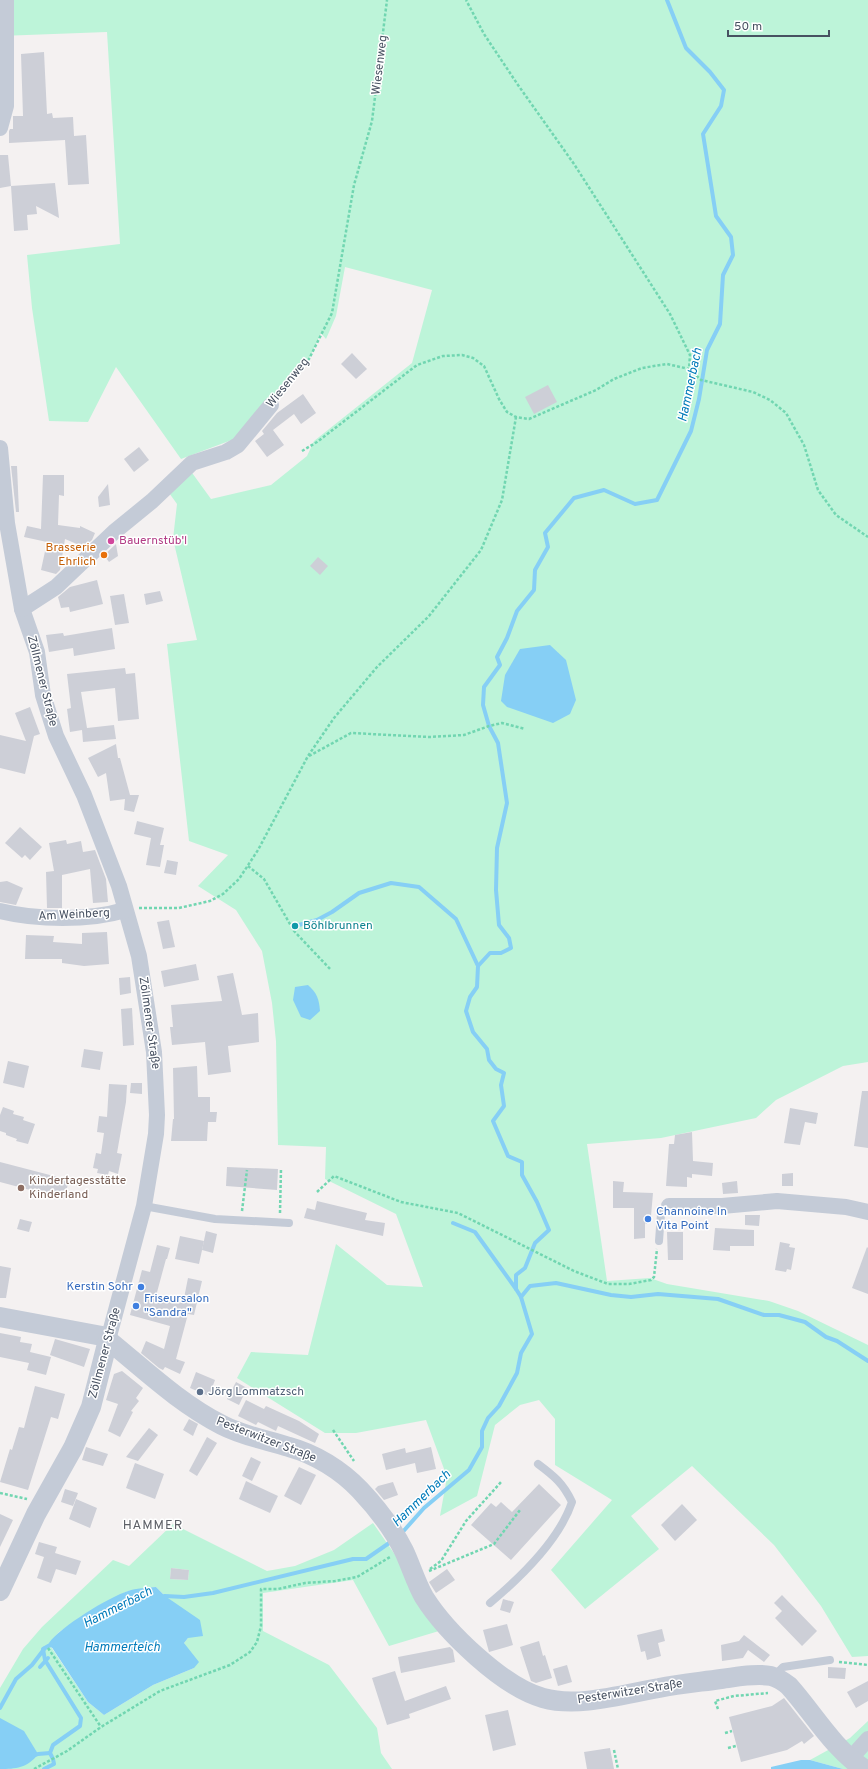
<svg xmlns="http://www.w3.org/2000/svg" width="868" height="1769" font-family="Overpass,sans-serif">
<rect width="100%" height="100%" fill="#f4f1f1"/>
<!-- green -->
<g fill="#bdf4d9" fill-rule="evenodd">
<polygon points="0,0 868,0 868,1062 843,1066 776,1100 756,1118 661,1138 587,1144 607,1281 650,1278 667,1284 769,1301 798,1311 868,1345 868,1656 852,1657 821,1606 774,1545 692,1466 631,1516 659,1549 585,1609 551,1570 612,1500 555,1465 555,1419 539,1400 520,1405 495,1425 477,1496 440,1516 447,1477 426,1420 356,1433 325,1433 237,1378 251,1352 308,1355 336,1244 387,1285 423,1287 396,1214 325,1179 326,1147 278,1145 276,1041 272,1003 262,951 236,910 198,886 228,855 189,841 167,644 197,640 173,539 177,504 167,490 190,470 211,499 271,485 307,456 314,441 412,363 432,290 345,267 336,316 326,339 321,333 309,359 237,438 181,459 116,367 88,422 49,421 32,308 27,255 120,244 107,32 0,36"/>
<path d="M 373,1523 L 398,1559 L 439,1631 L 389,1646 L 353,1580 L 263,1593 L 263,1631 L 329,1665 L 377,1728 L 381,1753 L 392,1769 L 0,1769 L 0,1688 L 23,1649 L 42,1627 L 113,1560 L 129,1566 L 173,1524 L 267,1571 L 295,1566 L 334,1550 ZM 171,1568 L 189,1570 L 188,1580 L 170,1579 ZM 156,1587 L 165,1596 L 188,1638 L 184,1643 L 194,1668 L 153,1685 L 104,1715 L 88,1702 L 49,1644 L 59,1632 L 102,1604 L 128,1591 Z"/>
<polygon points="868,1721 868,1769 843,1769 810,1760 850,1738"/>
</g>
<!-- water -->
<g fill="#86cff5">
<polygon points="550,645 566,660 576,700 570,714 553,723 507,707 501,701 505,675 520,649"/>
<path d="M 308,985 C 317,993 319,999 320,1011 L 310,1020 L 301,1017 L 293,1000 L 295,987 Z"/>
<path d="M 156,1587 L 165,1596 L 200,1620 L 203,1636 L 188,1638 L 184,1643 L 199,1662 L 194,1668 L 153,1685 L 104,1715 L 88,1702 L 49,1643 C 60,1627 109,1597 128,1591 C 136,1588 147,1588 156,1587 Z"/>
<path d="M 0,1718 L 24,1731 L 38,1754 C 28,1768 15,1769 0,1769 Z"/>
<polygon points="801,1760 810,1760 843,1769 771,1769 771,1767"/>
</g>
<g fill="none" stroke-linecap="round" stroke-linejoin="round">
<!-- stream -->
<g stroke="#86cff5" stroke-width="4">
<polyline points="295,926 317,920 332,912 359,893 391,883 419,887 456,919 478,966"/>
<polyline points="453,1223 475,1232 516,1289"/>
<polyline points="521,1297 530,1286 556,1283 611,1295 631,1297 658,1294 718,1299 764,1315 779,1315 805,1322 826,1337 837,1341 868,1361"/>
<polyline points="400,1535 424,1508 469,1470 482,1447 482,1431 488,1418 499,1406 517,1373 521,1353 532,1334 521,1297 516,1289 516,1275 525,1268 535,1243 549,1230 537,1202 522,1175 522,1162 508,1156 493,1121 504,1106 501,1085 504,1073 496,1069 489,1060 487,1049 473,1032 466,1011 470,997 477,987 478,966 490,953 501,953 511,948 509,938 499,925 496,890 497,848 507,803 498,743 489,726 483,705 484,687 500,665 497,657 507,638 517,611 534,590 535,570 548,547 545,533 574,498 604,490 635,504 657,500 691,431 699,399 707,350 720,324 723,275 733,255 731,237 716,216 703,134 721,106 724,90 710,72 686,48 667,0"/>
<polyline points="161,1597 165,1596 184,1597 213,1593 353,1559 366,1559 392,1541"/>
<polyline points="40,1667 48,1658"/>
<polyline points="0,1708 16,1679 32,1665 45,1648"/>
<polyline points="33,1756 38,1754 50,1753"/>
<polyline points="44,1769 54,1764 53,1759 50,1753 53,1745 80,1726 81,1718 45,1660 43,1649 50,1645 54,1646"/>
</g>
</g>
<!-- building -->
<g fill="#cdcfd7">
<polygon points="44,52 47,114 52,113 53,118 73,117 74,136 86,135 89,184 68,185 65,140 9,143 9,131 10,129 13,129 13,116 23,116 21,54"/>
<polygon points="0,155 8,155 11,186 0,188"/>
<polygon points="55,183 59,218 36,206 37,214 27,215 28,230 14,231 11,186"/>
<polygon points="352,353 367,369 356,379 341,364"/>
<polygon points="548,385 557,402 534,414 525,397"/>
<polygon points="303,394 316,413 301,424 294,414 273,430 284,445 267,457 255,441 264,434 262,431 277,413"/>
<polygon points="139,447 149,460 134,472 124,459"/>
<polygon points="11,466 17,466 19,512 16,512"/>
<polygon points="43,475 64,475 64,496 59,495 58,525 80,528 80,526 95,533 92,540 84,547 65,539 60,570 56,574 41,570 47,542 24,537 27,526 41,529"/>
<polygon points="108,484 110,505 99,507 98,497"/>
<polygon points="116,544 118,556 109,562 104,555"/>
<polygon points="318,557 328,566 320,575 310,566"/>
<polygon points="97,580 103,604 70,612 69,607 61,608 58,597 70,587"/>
<polygon points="160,591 163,601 146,605 144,594"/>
<polygon points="124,594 129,623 115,625 110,596"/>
<polygon points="112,628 115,649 74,656 73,648 49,652 46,635 63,633 64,636"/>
<polygon points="125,668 126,674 135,673 139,719 118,721 115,688 81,692 87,728 114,725 116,739 83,742 82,730 70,732 67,709 71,708 67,674"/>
<polygon points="30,707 40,734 34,736 25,774 0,768 0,735 26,741 15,713"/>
<polygon points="116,744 118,758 120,758 130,795 139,795 134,812 124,810 125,799 110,801 106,773 98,777 88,758"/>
<polygon points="137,821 164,828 160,845 164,845 160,867 146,865 151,838 134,834"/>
<polygon points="20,827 42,847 30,860 25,855 22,858 5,843"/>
<polygon points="66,840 67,844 81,841 83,852 95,850 106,879 108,902 93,903 90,869 62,875 62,908 47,908 46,872 54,871 49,843"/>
<polygon points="167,860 178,862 176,875 164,873"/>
<polygon points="7,881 23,888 16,905 0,902 0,882"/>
<polygon points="169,920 175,947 163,949 157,922"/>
<polygon points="107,932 109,964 84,966 62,963 62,959 25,959 26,935 54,936 53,942 82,944 82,933"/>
<polygon points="196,964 199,980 164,987 161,971"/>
<polygon points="233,973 242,1015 258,1013 259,1042 228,1046 231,1072 208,1075 205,1042 172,1045 170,1027 173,1027 171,1005 222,1001 217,976"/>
<polygon points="130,977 131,993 120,995 119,978"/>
<polygon points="132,1008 134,1045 123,1046 121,1009"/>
<polygon points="84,1049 103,1052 100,1070 81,1067"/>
<polygon points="8,1061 29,1066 24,1088 3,1083"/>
<polygon points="197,1066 198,1097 210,1097 210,1112 217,1112 216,1122 208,1122 207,1141 171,1141 173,1119 174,1119 173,1068"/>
<polygon points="131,1083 142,1083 142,1094 130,1093"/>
<polygon points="109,1084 127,1085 126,1102 117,1153 122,1154 118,1174 109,1171 108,1175 97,1173 98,1169 93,1168 96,1153 101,1154 104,1133 97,1132 99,1116 107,1117"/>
<polygon points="862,1091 868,1091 868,1148 854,1146"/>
<polygon points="3,1107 14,1111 13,1114 24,1117 23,1120 35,1124 28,1144 16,1141 17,1139 6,1135 6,1133 0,1131 0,1115"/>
<polygon points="790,1108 818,1113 816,1124 805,1122 800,1145 784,1143"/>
<polygon points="692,1132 693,1161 713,1163 712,1176 692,1174 692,1178 687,1177 687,1187 666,1186 669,1144 674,1144 675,1135"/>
<polygon points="0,1162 69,1180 64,1199 0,1182"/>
<polygon points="227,1167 278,1169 277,1190 226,1186"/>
<polygon points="793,1173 793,1186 782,1186 782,1174"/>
<polygon points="613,1181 624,1182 623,1192 653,1193 651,1216 648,1216 647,1224 645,1223 645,1238 634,1239 634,1208 613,1208"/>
<polygon points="737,1181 738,1193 723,1194 722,1183"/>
<polygon points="317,1201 367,1213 365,1220 385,1223 383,1236 304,1218 307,1208 315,1210"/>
<polygon points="745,1215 760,1215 759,1226 745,1225"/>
<polygon points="20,1219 32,1222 29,1232 17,1229"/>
<polygon points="715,1228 754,1230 754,1246 730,1246 730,1251 713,1250"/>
<polygon points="206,1231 217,1234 213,1253 202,1250"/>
<polygon points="667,1232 683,1232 683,1260 668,1260"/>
<polygon points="180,1236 204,1241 199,1264 175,1259"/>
<polygon points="780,1242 790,1244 789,1247 795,1248 791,1270 787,1269 786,1272 775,1270"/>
<polygon points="157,1245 170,1248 167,1259 166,1259 156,1296 183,1303 188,1278 202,1281 194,1315 188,1314 176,1359 185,1362 180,1374 165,1367 163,1370 159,1368 141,1353 146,1341 164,1349 170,1326 130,1315 142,1270 150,1272"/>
<polygon points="867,1247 868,1248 868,1294 852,1288"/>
<polygon points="0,1266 11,1268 6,1298 0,1298"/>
<polygon points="0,1333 21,1337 20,1342 32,1344 30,1352 51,1357 46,1375 27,1370 29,1363 0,1357"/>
<polygon points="55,1339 90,1349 84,1367 50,1355"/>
<polygon points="122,1371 143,1388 136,1398 139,1401 131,1411 133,1412 120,1437 108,1431 118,1404 106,1400 114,1374"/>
<polygon points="196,1372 215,1380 209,1396 190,1388"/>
<polygon points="236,1382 247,1388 239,1405 227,1399"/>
<polygon points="35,1386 65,1394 58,1419 51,1417 28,1490 0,1482 10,1449 12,1450 19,1427 24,1428"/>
<polygon points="246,1400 264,1409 266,1406 299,1421 319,1434 315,1443 278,1426 276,1431 258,1422 256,1425 238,1416"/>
<polygon points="189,1419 198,1424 193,1436 183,1430"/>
<polygon points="149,1428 158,1435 138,1461 126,1457"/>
<polygon points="207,1437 217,1443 197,1476 189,1471"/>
<polygon points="86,1447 108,1454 103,1466 82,1460"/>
<polygon points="431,1447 436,1469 417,1473 415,1463 386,1470 382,1454 405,1448 406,1453"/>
<polygon points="251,1457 261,1462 252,1481 242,1476"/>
<polygon points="135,1463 164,1474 155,1499 126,1488"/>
<polygon points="299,1467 316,1475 301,1505 284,1496"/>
<polygon points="246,1481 278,1496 270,1513 239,1499"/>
<polygon points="393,1482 398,1495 384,1500 375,1489 378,1486"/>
<polygon points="539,1484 561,1505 511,1560 471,1525 491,1503 496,1507 501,1502 512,1512"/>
<polygon points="65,1489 78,1493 73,1506 61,1502"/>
<polygon points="76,1499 97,1508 90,1528 69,1519"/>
<polygon points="682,1504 697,1520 675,1541 661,1525"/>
<polygon points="0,1514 13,1520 0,1547"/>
<polygon points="39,1542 57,1547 55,1553 81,1561 76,1575 56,1569 51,1583 37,1578 44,1557 35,1554"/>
<polygon points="171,1568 189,1570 188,1580 170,1579"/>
<polygon points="447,1569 455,1580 436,1593 429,1582"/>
<polygon points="782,1595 817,1631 802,1646 775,1618 782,1611 774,1603"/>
<polygon points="503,1599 514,1602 510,1613 500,1610"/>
<polygon points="507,1624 513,1645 489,1652 483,1630"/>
<polygon points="662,1629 665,1641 658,1643 661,1656 647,1660 645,1651 641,1652 637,1635"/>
<polygon points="744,1635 770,1655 764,1662 748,1650 743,1658 722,1661 721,1645 739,1641"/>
<polygon points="539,1641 543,1656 545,1655 552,1678 536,1683 531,1681 520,1647"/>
<polygon points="450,1647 453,1650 455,1662 401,1673 398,1657"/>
<polygon points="567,1665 572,1682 558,1686 553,1669"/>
<polygon points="828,1667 846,1668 845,1679 828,1678"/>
<polygon points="395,1671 405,1701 446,1686 451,1699 409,1714 410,1718 387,1725 372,1678"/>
<polygon points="868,1681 868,1701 856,1708 847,1692"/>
<polygon points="784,1698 814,1736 804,1744 802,1741 787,1750 741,1762 729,1717 772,1706"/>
<polygon points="508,1710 516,1745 493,1751 485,1715"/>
<polygon points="610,1748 614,1769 587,1769 584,1752"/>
</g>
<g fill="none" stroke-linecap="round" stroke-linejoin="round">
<!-- path -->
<g stroke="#71d6b1" stroke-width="2.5" stroke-dasharray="3 2" stroke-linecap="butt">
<polyline points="689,369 701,380 753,392 770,400 786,413 804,445 818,490 836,515 868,537"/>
<polyline points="279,395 309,359 332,313 354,185 372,121 387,0"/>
<polyline points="302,451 317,442 417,365 443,356 462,355 473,358 484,366 499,399 507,412 516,417 529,419 596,390 614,379 642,368 667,364 689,369 690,355 670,314 574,164 518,85 484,34 466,0"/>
<polyline points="309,756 351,733 429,737 464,735 489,726 502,723 525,729"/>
<polyline points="248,866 264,879 294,931 331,970"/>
<polyline points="139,908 179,908 210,901 223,894 239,879 258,850 308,756 334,718 377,667 429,616 481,550 502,500 516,417"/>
<polyline points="317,1192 334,1176 401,1202 458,1213 574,1271 608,1284 629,1284 651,1280 654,1277 657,1249"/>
<polyline points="242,1211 247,1170"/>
<polyline points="280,1213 281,1169"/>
<polyline points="333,1430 354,1461"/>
<polyline points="0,1493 27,1499"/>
<polyline points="430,1569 441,1561 466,1521 502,1481"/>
<polyline points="429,1571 494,1544 520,1510"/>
<polyline points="48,1648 101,1727"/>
<polyline points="839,1662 868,1665"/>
<polyline points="718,1709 715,1701 734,1696 768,1693"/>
<polyline points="725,1733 732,1731"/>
<polyline points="728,1748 736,1746"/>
<polyline points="614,1750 618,1769"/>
<polyline points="34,1769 67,1751 101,1727 160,1691 230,1665 250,1652 257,1642 261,1626 261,1589 278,1589 305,1583 335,1581 357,1577 390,1557"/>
</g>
<!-- service -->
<g stroke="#c4cbd7" stroke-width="8">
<polyline points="144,1206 215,1219 289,1223"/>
<polyline points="659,1241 661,1214 669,1206"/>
<path d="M 490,1603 C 521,1577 559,1541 572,1502 C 563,1483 554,1476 538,1464"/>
<polyline points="774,1676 783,1667 830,1660"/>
</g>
<!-- minor -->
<g stroke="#c4cbd7" stroke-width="16">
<polyline points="0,128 6,106 6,0"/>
<polyline points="0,448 7,523 22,609 37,652 43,695 56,736 84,795 119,886 139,956 154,1052 157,1115 156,1134 144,1206 108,1340"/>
<polyline points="22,609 56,587 114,532 152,501 192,463 226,452 238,445 271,405"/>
<path d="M 0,911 C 36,920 89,921 125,910"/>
<polyline points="669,1206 722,1206 777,1201 846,1207 868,1212"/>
<polyline points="850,1759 868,1739"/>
</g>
<!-- tertiary -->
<g stroke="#c4cbd7" stroke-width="20">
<path d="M 0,1317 L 102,1336 L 108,1340 C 145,1370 179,1403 222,1425 C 243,1436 267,1440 289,1447 C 315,1454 341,1470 360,1490 C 376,1507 393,1529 404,1551 C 411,1566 416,1583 424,1597 C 446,1632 503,1687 543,1698 C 578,1708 624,1694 659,1688 C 679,1684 700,1682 721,1679 C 737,1677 755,1673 771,1676 C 778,1678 783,1681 789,1686 C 814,1714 832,1747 864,1769"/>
<polyline points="0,1591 36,1514 73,1448 91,1407 108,1340"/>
</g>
</g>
<!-- markers -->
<circle fill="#d1479c" stroke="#fff" stroke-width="1.5" cx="111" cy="541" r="4"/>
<circle fill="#e8710a" stroke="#fff" stroke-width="1.5" cx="104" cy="555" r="4"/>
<circle fill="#0f9aa8" stroke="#fff" stroke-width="1.5" cx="295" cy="926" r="4"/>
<circle fill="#8d6e63" stroke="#fff" stroke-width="1.5" cx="21" cy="1188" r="4"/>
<g fill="#3f7fe0" stroke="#fff" stroke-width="1.5">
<circle cx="648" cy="1219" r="4"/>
<circle cx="141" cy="1287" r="4"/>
<circle cx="136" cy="1306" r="4"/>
</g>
<circle fill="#5c6f8a" stroke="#fff" stroke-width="1.5" cx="200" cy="1392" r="4"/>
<g text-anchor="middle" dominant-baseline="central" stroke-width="3" stroke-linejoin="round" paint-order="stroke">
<!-- street labels -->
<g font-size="12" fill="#475161" stroke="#fff">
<text transform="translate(380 65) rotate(-83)">Wiesenweg</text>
<text transform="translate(288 383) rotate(-51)">Wiesenweg</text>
<text transform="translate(42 681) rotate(76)">Zöllmener Straße</text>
<text transform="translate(74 915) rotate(-3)">Am Weinberg</text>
<text transform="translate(149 1023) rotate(82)">Zöllmener Straße</text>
<text transform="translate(105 1353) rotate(-75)">Zöllmener Straße</text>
<text transform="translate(266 1440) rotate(21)">Pesterwitzer Straße</text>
<text transform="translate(630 1692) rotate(-9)">Pesterwitzer Straße</text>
</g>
<!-- hotel labels -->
<g font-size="12" fill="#b23c85" stroke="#fff" text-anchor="start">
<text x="119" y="541">Bauernstüb'l</text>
</g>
<!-- food labels -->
<g font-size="12" fill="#c56008" stroke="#fff" text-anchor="end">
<text x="96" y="548">Brasserie<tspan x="96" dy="14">Ehrlich</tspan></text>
</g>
<!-- culture labels -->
<g font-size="12" fill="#0d838f" stroke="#fff" text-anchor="start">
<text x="303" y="926">Böhlbrunnen</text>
</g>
<!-- education labels -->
<g font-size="12" fill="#785e54" stroke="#fff" text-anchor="start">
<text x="29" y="1181">Kindertagesstätte<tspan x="29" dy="14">Kinderland</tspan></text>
</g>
<!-- shop labels -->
<g font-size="12" fill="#366cbe" stroke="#fff" text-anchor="start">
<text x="656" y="1212">Channoine In<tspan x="656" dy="14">Vita Point</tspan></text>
<text x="133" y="1287" text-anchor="end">Kerstin Sohr</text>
<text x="144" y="1299">Friseursalon<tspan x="144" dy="14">"Sandra"</tspan></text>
</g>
<!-- service labels -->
<g font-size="12" fill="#4e5e75" stroke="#fff" text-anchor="start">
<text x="208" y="1392">Jörg Lommatzsch</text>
</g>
<!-- water labels -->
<g font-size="13" font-style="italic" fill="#007bba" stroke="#fff">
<text transform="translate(691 385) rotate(-78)">Hammerbach</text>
<text transform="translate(422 1499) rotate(-44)">Hammerbach</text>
<text transform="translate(118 1608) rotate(-27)">Hammerbach</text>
<text x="122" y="1648">Hammerteich</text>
</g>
<!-- neighbourhood labels -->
<g font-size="13" letter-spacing="1" fill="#5d6067" stroke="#fff">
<text x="153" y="1526">HAMMER</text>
</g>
</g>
<!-- scale -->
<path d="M728 30v6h101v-6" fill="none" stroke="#475161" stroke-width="2"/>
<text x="734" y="30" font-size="12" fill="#475161" stroke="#ffffff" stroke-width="3" paint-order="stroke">50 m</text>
</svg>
